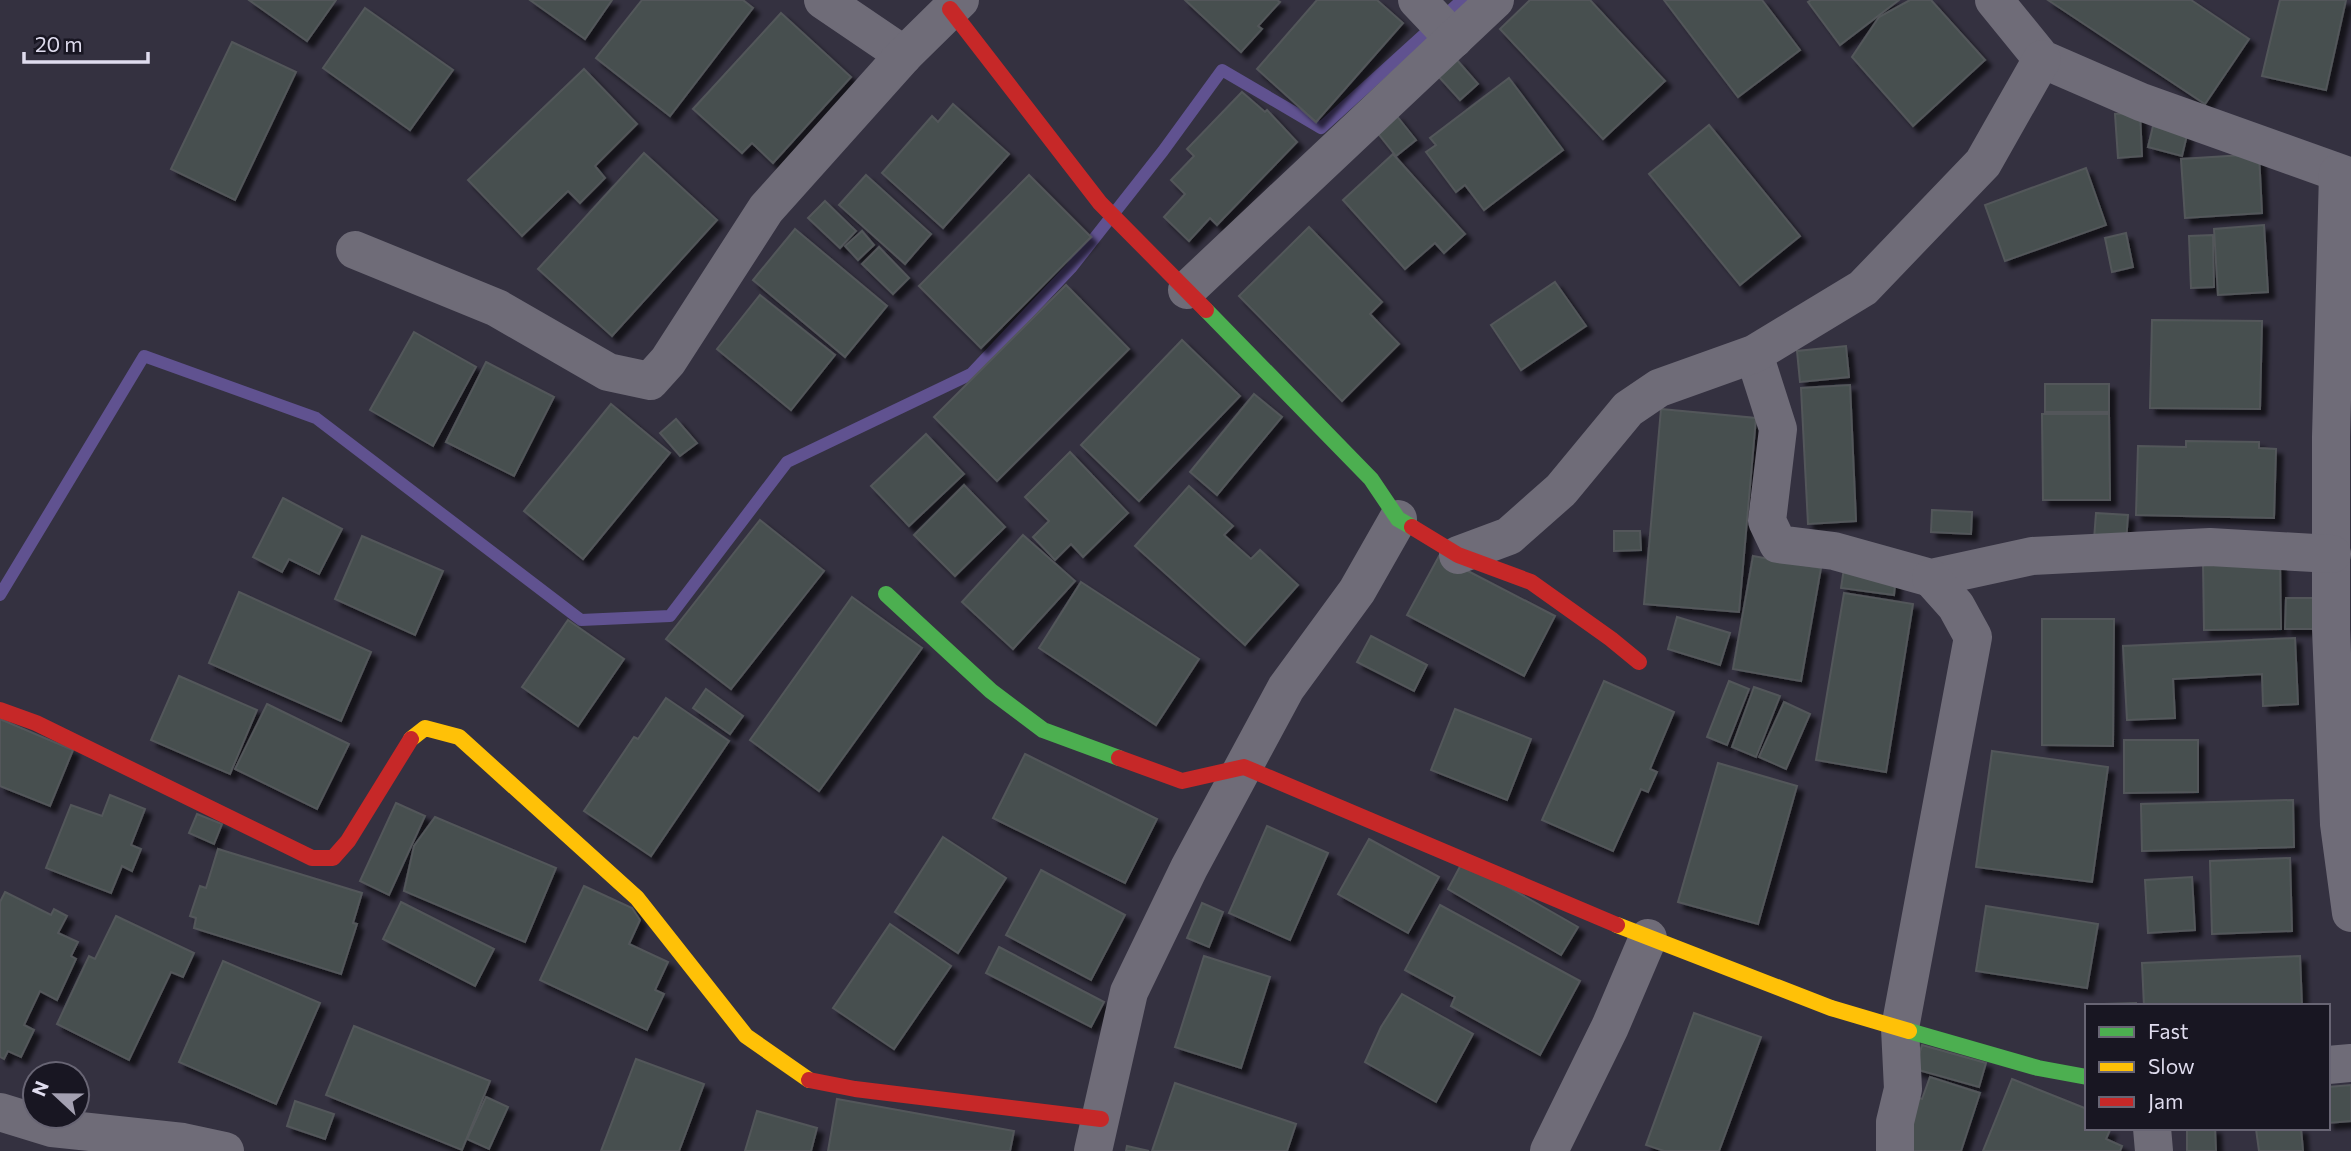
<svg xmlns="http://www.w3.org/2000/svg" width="2351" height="1151" font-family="Commissioner,sans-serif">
<defs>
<filter id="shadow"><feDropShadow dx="6" dy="6" stdDeviation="2" flood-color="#0009"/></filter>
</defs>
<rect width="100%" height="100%" fill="#343140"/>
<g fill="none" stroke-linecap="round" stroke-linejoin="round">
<!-- stream -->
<polyline stroke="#605290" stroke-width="12" points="0,595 144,356 316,418 581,620 670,616 787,462 971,374 1071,268 1163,151 1222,70 1321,128 1462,0"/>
</g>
<!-- building -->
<g fill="#46504f" stroke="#53575a" stroke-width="2" filter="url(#shadow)">
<polygon points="249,0 336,0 307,41"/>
<polygon points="530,0 612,0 585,39"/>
<polygon points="642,0 743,0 753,8 670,116 596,58"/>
<polygon points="1185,0 1277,0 1280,2 1258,26 1262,29 1241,52"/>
<polygon points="1317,0 1377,0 1403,23 1316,122 1257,69"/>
<polygon points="1530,0 1590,0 1665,81 1603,139 1500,29"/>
<polygon points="1664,0 1762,0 1800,50 1738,97"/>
<polygon points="1811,0 1899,0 1840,45 1808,2"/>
<polygon points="1910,0 1931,0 1985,60 1913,126 1852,57 1879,17"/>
<polygon points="2048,0 2191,0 2249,39 2205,104"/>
<polygon points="2280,0 2346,0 2326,90 2262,76"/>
<polygon points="365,8 453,70 410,130 323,68"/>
<polygon points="781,13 851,77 773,163 752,143 742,153 693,109"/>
<polygon points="232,42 296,72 235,200 171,169"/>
<polygon points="1457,60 1478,84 1460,100 1439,77"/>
<polygon points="584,69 637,124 595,166 605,178 580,203 568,191 522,236 468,180"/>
<polygon points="1509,78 1563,150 1484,210 1465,185 1456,192 1426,152 1436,145 1430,138"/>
<polygon points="1242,92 1265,112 1267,110 1297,142 1217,225 1210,218 1189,241 1164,217 1185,194 1171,180 1194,156 1187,149"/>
<polygon points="953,104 1009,154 943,228 882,173 932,116 938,122"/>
<polygon points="2140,112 2142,156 2118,158 2115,114"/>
<polygon points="1396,115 1416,140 1396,156 1376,131"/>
<polygon points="1709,125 1800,236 1740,285 1649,174"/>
<polygon points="2153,126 2187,135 2182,156 2148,147"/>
<polygon points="644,153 717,220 612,336 538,269"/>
<polygon points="1393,154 1465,234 1444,253 1435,243 1405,269 1343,200"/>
<polygon points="2259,154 2262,213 2185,218 2181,159"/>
<polygon points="2086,168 2106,225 2005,261 1985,205"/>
<polygon points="866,175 931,234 905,264 839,205"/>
<polygon points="1029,175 1091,237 981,348 919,286"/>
<polygon points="825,201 856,231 840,248 808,218"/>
<polygon points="2264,225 2268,292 2218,295 2214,229"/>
<polygon points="1309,227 1382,302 1370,314 1399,344 1342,401 1239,296"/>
<polygon points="795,229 887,306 845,357 753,280"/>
<polygon points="862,231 874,245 858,260 845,246"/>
<polygon points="2126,233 2133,267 2112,272 2105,238"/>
<polygon points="2213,235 2214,287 2191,288 2189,236"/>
<polygon points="879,247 909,278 893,294 862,264"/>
<polygon points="1555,282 1586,326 1521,370 1491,325"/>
<polygon points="1066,285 1129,349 997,481 934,417"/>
<polygon points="760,295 835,355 791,410 717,349"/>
<polygon points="2152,320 2262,321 2260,409 2150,408"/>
<polygon points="414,332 476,367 433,446 370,410"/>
<polygon points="1182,340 1240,396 1139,501 1081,445"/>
<polygon points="1846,346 1849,377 1800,382 1797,351"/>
<polygon points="486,362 554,397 514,476 446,442"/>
<rect x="2045" y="384" width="64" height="28"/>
<polygon points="1850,385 1856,521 1808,524 1801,388"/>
<polygon points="1254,394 1282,417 1217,495 1190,472"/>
<polygon points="611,404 670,453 583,559 524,511"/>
<polygon points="1661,409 1756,418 1739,612 1644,604"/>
<polygon points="2042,414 2109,414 2110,500 2043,500"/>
<polygon points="676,419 697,443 680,456 660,433"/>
<polygon points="926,434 964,474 909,526 871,486"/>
<polygon points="2186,441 2259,442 2259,448 2276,449 2274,518 2136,515 2138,446 2186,447"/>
<polygon points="1070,452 1128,513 1083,557 1071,544 1055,560 1033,537 1049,521 1025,497"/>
<polygon points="964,485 1005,527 955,576 914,535"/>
<polygon points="1189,486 1233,526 1224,535 1251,559 1260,550 1298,585 1245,645 1135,546"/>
<polygon points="283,498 342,529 319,574 289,559 282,572 253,557"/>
<polygon points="1932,510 1972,512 1971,534 1931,532"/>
<polygon points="2096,513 2128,515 2126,542 2094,540"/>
<polygon points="760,520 824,571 731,689 666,639"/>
<polygon points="1614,531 1640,531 1641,550 1614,551"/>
<polygon points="1023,535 1075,581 1013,649 962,602"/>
<polygon points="362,536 443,571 415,635 335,599"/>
<polygon points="1439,556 1555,616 1524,676 1407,615"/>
<polygon points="1753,556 1821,568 1801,681 1733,669"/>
<polygon points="2280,558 2281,629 2204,630 2203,560"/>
<polygon points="1844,568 1896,575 1894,595 1841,588"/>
<polygon points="1081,582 1199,659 1156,725 1039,648"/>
<polygon points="239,592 371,652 341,721 209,663"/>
<polygon points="1844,593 1913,604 1886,772 1816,760"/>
<polygon points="852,597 922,648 819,791 750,740"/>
<polygon points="2286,598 2318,598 2317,629 2285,629"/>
<polygon points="1677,617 1730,633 1720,665 1668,649"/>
<polygon points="2042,619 2114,619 2113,746 2042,745"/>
<polygon points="568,620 624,659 578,726 522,687"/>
<polygon points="1371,636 1427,665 1414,691 1357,662"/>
<polygon points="2295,638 2298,704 2263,706 2262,674 2173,679 2175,718 2127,720 2123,646"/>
<polygon points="179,676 257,710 230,774 151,740"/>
<polygon points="1604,681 1674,712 1650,769 1657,772 1648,792 1641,789 1613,851 1542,820"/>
<polygon points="1729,681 1749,689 1727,745 1707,737"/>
<polygon points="1754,687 1780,696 1756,757 1732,747"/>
<polygon points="706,689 743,716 730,734 693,708"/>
<polygon points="666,698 729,741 651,856 584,811 634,737 638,739"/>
<polygon points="1784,702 1810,714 1786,769 1759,757"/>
<polygon points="267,704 349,744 317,809 235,769"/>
<polygon points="1455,709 1531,739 1507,800 1431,770"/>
<polygon points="0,719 73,750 50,806 0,786"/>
<polygon points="2124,740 2198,740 2198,792 2124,793"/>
<polygon points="1992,751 2108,767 2092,882 1976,867"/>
<polygon points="1025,754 1157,819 1125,883 993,818"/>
<polygon points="1718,763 1797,786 1758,924 1678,902"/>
<polygon points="110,795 145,809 131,845 141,849 132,871 122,866 111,893 46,868 71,805 102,816"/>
<polygon points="2293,800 2294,847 2142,851 2141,804"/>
<polygon points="396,803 425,816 389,895 360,881"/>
<polygon points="197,814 222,824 214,844 189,833"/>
<polygon points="435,817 556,868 525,942 404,891 414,846"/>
<polygon points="1267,826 1328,853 1290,940 1229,913"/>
<polygon points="943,837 1006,878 958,953 895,912"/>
<polygon points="1369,839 1439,877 1408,933 1338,894"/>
<polygon points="218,849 362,893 353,923 357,924 341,974 194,928 196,918 190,916 200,886 206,888"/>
<polygon points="2290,858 2292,931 2212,934 2210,861"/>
<polygon points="1463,861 1578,927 1561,955 1448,889"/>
<polygon points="1041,870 1125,915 1091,980 1006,935"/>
<polygon points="2192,877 2195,930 2148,933 2145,880"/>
<polygon points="584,886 632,908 640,920 629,944 668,962 655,990 664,994 647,1030 540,980"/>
<polygon points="5,892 51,915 54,909 67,916 58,933 78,942 71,956 76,959 57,1000 40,991 24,1025 34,1030 21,1057 8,1051 4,1059 0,1057 0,902"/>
<polygon points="401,902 494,949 475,986 383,939"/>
<polygon points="1202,903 1223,912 1209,947 1187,938"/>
<polygon points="1440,905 1580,981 1540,1055 1451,1006 1455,997 1405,970"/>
<polygon points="1986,906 2098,924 2087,988 1976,971"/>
<polygon points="116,916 194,953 183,977 171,972 129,1060 57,1024 89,956 95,959"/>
<polygon points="890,924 951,966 894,1049 833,1008"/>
<polygon points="999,947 1104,1002 1091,1027 986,973"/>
<polygon points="1204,956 1270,977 1241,1068 1175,1047"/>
<polygon points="2300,956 2302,1006 2144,1006 2142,963"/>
<polygon points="223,961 320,1003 276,1104 179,1062"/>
<polygon points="1402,994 1473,1034 1436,1102 1365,1062 1381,1027"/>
<polygon points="2136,1003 2136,1006 2105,1006 2105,1004"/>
<polygon points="1694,1013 1761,1037 1719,1151 1664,1151 1646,1145"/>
<polygon points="354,1026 490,1081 462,1150 326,1095"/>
<polygon points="1922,1045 1986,1063 1979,1087 1915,1069"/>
<polygon points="636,1059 704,1084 679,1151 601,1151"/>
<polygon points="1930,1077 1980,1093 1961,1151 1906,1151 1910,1095 1922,1099"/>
<polygon points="2012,1079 2087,1109 2087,1128 2110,1130 2106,1139 2122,1146 2120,1151 1983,1151"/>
<polygon points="1175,1083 1296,1124 1287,1151 1152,1151"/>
<polygon points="2351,1085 2351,1121 2328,1123 2328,1087"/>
<polygon points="486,1097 508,1107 489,1149 467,1139"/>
<polygon points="837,1099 1014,1131 1010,1151 828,1151"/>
<polygon points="295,1101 334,1114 325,1139 287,1126"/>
<polygon points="757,1111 817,1128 811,1151 745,1151"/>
<polygon points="2187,1128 2215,1128 2216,1151 2187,1151"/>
<polygon points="2301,1128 2303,1151 2259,1151 2256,1129"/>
<polygon points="1127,1146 1149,1151 1126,1151"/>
</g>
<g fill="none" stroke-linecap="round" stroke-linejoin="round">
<!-- street -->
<g stroke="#6f6c78" stroke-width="38">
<polyline points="823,0 904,55"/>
<polyline points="1417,0 1454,39"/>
<polyline points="1994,0 2042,59 2141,102 2351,177"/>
<polyline points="2338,173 2331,437 2331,629 2339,824 2351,913"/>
<polyline points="355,250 497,308 608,372 650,381 668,361 766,209 904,55 960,0"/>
<polyline points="1187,290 1495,0"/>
<polyline points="1754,354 1778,429 1767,521 1778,544 1834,551 1931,578 2032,556 2210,547 2332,554"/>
<polyline points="1458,555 1509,536 1561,490 1628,409 1659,388 1754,354 1863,288 1983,163 2042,59"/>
<polyline points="2328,1065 2351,1063"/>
<polyline points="0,1112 52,1128 183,1142 225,1151"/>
<polyline points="2152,1128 2154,1151"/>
<polyline points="1093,1151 1129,992 1189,868 1286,688 1357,591 1398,519"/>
<polyline points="1549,1151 1610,1027 1648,938"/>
<polyline points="1895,1151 1895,1122 1903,1089 1900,1028 1973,637 1956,606 1931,578"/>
</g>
<!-- fast -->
<g stroke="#4caf50" stroke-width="16">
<polyline points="1206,310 1371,479 1398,519 1412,527"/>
<polyline points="886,594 991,691 1043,730 1119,758"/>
<polyline points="1909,1031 2038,1068 2087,1077"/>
</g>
<!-- slow -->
<g stroke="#ffc107" stroke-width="16">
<polyline points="411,739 425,728 459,737 637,898 746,1036 809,1080"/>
<polyline points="1617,925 1831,1008 1909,1031"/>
</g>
<!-- jam -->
<g stroke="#c62828" stroke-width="16">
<polyline points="950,9 1100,203 1206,310"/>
<polyline points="1412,527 1458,555 1531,582 1611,639 1639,662"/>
<polyline points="0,710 36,723 312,858 333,858 348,841 411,739"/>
<polyline points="1119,758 1182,781 1244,767 1617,925"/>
<polyline points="809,1080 855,1089 1101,1119"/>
</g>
</g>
<!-- legend -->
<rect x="2085" y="1004" width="245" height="126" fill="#181622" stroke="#686574" stroke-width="2"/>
<rect x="2099" y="1027" width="35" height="10" fill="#4caf50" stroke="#686574" stroke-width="2"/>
<text x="2148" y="1039" font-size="21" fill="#dfdcee">Fast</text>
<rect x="2099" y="1062" width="35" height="10" fill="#ffc107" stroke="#686574" stroke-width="2"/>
<text x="2148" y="1074" font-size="21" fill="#dfdcee">Slow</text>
<rect x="2099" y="1097" width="35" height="10" fill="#c62828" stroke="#686574" stroke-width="2"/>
<text x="2148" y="1109" font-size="21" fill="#dfdcee">Jam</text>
<!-- north arrow -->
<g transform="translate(56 1095) rotate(292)"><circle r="33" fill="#181622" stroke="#686574" stroke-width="2"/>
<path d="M0-5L12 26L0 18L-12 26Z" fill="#a3a0b1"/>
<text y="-10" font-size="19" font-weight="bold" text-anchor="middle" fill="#dfdcee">N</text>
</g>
<!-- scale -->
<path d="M24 52v10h124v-10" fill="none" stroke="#dfdcee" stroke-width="3.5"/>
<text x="35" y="52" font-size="21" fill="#dfdcee" stroke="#181622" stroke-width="5" paint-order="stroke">20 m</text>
</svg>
